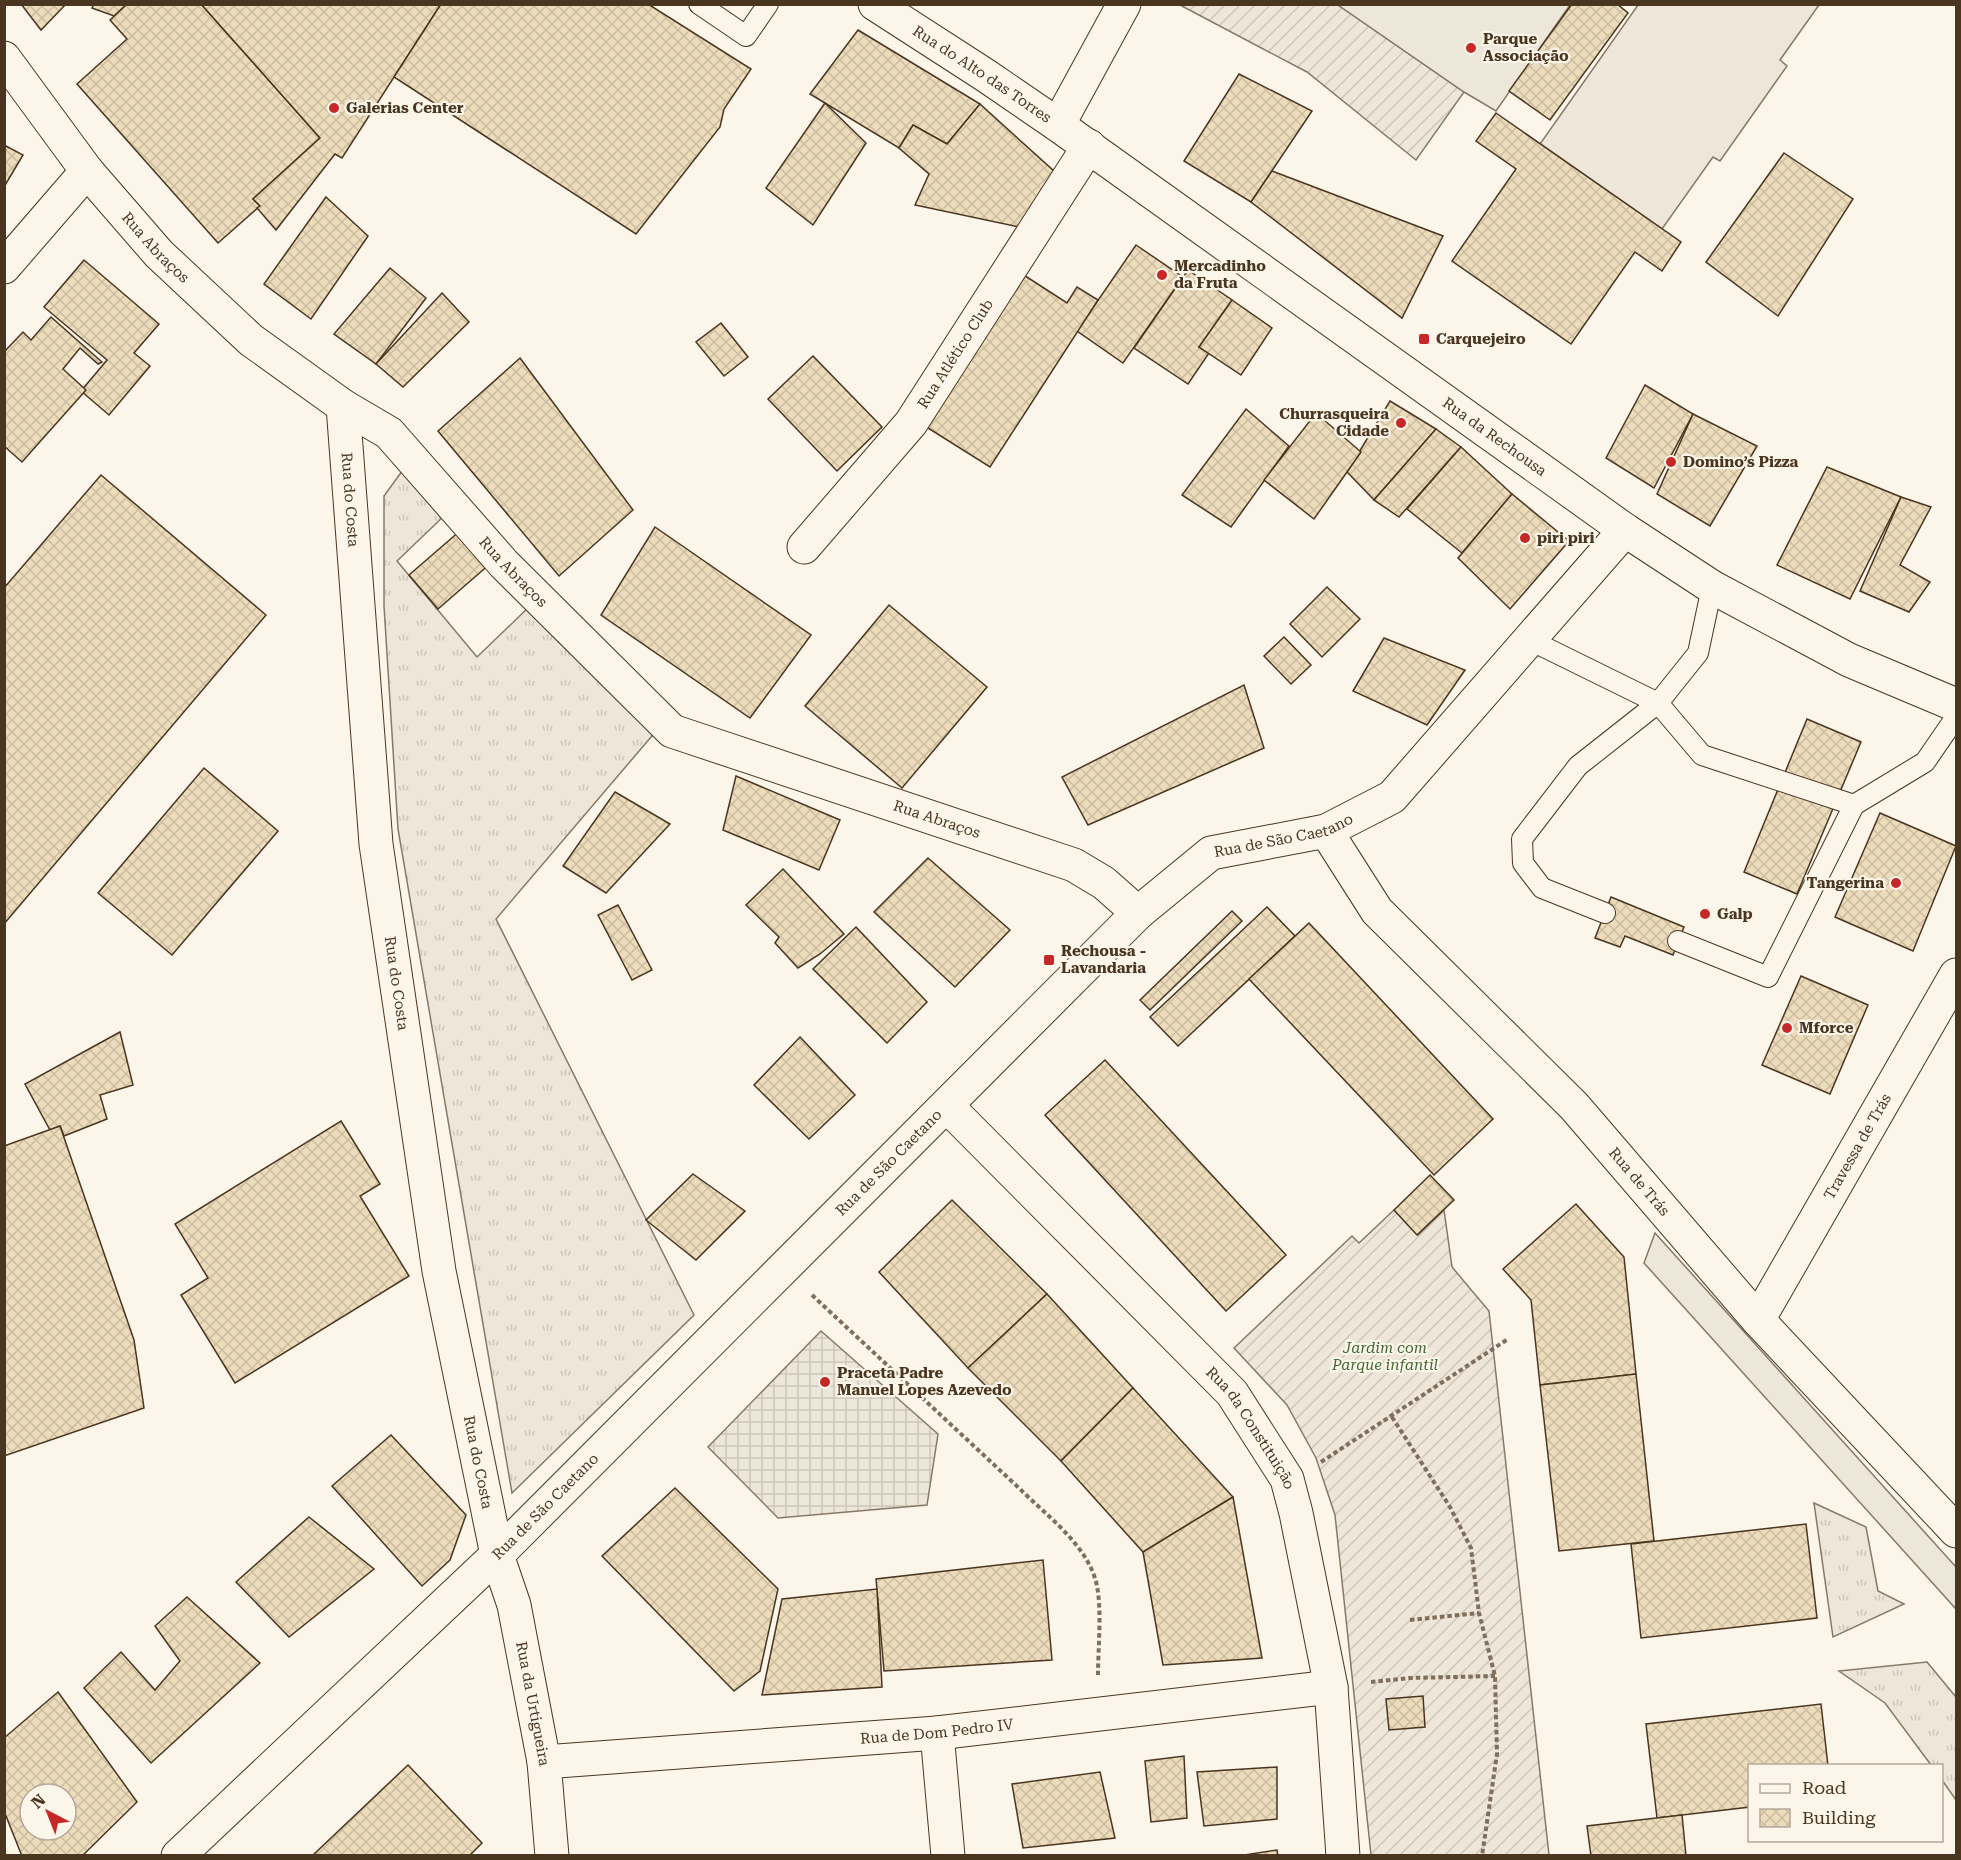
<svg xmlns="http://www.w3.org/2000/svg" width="1961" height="1860" font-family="'Roboto Serif',serif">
<defs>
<pattern id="grass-tufts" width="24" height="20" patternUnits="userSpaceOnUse" patternTransform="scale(1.5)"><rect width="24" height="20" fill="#ede6d9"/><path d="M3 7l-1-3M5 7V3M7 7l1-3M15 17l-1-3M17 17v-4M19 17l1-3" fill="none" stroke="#cdc6ba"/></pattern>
<pattern id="garden-furrows" width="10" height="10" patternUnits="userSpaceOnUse" patternTransform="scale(1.5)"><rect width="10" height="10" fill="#ede6d9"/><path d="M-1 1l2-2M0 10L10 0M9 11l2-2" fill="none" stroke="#cdc6ba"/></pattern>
<pattern id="plaza-grid" width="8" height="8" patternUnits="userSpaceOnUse" patternTransform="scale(1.5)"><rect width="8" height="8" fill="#ede7d9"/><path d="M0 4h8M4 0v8" fill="none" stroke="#cdc7ba"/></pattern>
<pattern id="building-cross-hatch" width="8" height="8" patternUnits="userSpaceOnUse" patternTransform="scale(1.5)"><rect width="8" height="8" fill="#ecdcbc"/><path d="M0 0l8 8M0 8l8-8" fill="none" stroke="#ccbda1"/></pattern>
</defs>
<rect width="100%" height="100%" fill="#fbf6e9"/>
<!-- grass -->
<g fill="url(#grass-tufts)" stroke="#887966" stroke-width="1.5">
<polygon points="405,467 446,514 397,561 477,657 530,606 657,730 496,919 694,1315 512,1493 398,829 384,606 384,496"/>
<polygon points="1814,1503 1866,1527 1878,1591 1904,1604 1833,1637"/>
<polygon points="1927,1662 1956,1697 1956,1800 1942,1780 1942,1766 1931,1765 1885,1703 1839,1671"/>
</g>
<!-- garden -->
<g fill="url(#garden-furrows)" stroke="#887966" stroke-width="1.5">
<polygon points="1180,5 1338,5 1464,92 1416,160 1307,72"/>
<polygon points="1394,1210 1418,1235 1444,1210 1452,1267 1489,1311 1549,1855 1371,1855 1335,1515 1316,1458 1287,1405 1234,1348 1352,1236 1359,1243"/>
</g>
<!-- pitch -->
<polygon fill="#ede6d9" stroke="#887966" stroke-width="1.5" points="1638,5 1819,5 1780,60 1787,66 1720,161 1713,157 1662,229 1540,144"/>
<!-- parking -->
<g fill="#ede7d9" stroke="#887966" stroke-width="1.5">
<polygon points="1338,5 1570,5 1496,111 1464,92"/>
<polygon points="1655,1233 1956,1567 1956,1609 1644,1263"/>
</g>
<!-- plaza -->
<polygon fill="url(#plaza-grid)" stroke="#887966" stroke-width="1.5" points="821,1331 938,1434 927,1505 778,1518 708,1447"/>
<!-- building -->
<g fill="url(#building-cross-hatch)" stroke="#4a3520" stroke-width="1.5" fill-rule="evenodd">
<polygon points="21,4 66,4 41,30"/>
<polygon points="94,4 127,4 114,16 92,8"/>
<polygon points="127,4 201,4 320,138 253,199 260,206 218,243 77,84 127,39 110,20"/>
<polygon points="201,4 441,4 342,158 335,154 276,230 257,208 260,206 253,199 320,138"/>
<polygon points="441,4 648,4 751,69 724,109 720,127 636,234 394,77"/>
<polygon points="1572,4 1617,4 1628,13 1550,120 1509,91"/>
<polygon points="858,30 980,104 947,144 913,125 899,148 810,94"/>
<polygon points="1239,74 1312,111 1251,202 1184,161"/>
<polygon points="825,103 866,143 813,225 766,188"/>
<polygon points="980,104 1055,172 1019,227 915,205 929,174 899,148 913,125 947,144"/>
<polygon points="1496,113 1681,242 1662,271 1635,252 1571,344 1452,261 1516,169 1476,141"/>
<polygon points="4,145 23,155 4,187"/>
<polygon points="1784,153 1853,199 1778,316 1706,262"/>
<polygon points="1272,171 1443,236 1402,318 1251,202"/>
<polygon points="326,197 368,236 311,319 264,284"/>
<polygon points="1136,245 1183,277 1123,363 1077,331"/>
<polygon points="84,260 159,324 134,353 150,366 109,415 81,391 107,360 44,307"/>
<polygon points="390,268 426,298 376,364 334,334"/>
<polygon points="1016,270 1067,303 1077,287 1098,300 990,467 920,423"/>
<polygon points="1188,270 1232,300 1199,347 1209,353 1188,384 1134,348"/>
<polygon points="442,293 469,322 403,387 376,364"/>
<polygon points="1232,300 1272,328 1241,375 1199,347"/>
<polygon points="51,317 102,362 98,364 80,348 63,369 86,390 22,462 4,446 4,352 23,332 31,340"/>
<polygon points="721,323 748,357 724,376 696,342"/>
<polygon points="813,356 882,427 837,471 768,399"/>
<polygon points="520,358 633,510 559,576 438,431"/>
<polygon points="1645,385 1693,414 1654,488 1606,458"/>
<polygon points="1390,401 1436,429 1374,500 1347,472"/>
<polygon points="1246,409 1289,446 1231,527 1182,495"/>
<polygon points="1316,413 1361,452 1314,519 1264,480"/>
<polygon points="1693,414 1757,446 1710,526 1657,494"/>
<polygon points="1436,429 1461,447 1399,517 1374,500"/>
<polygon points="1461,447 1512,494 1462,553 1407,509"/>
<polygon points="1827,467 1901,497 1850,599 1777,565"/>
<polygon points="101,475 266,615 4,924 4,588"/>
<polygon points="1512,494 1569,541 1510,609 1458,558"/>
<polygon points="1901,497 1931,507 1900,565 1930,582 1909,612 1860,591"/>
<polygon points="655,527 811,635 750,718 601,615"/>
<polygon points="461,530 491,563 438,609 409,575"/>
<polygon points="1327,587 1360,619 1322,657 1290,624"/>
<polygon points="889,605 987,687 902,788 805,706"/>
<polygon points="1284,637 1311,665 1291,684 1264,656"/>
<polygon points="1384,638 1465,670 1427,725 1353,691"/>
<polygon points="1244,685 1264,748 1088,825 1062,777"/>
<polygon points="1807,719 1861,742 1797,894 1744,872"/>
<polygon points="204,768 278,831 172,955 98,893"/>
<polygon points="736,776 840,820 819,870 723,830"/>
<polygon points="615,792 670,824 606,893 563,866"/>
<polygon points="1880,813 1956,846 1913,951 1835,917"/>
<polygon points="928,858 1010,930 955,987 874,912"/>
<polygon points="783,869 844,934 820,954 798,968 775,943 779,937 746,905"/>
<polygon points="1611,897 1684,927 1673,955 1625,936 1620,947 1595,938"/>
<polygon points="618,905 652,970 632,980 598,915"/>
<polygon points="1267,907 1295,936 1178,1046 1150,1017"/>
<polygon points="1232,911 1242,921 1150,1010 1140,1000"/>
<polygon points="1309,923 1493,1119 1434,1175 1249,979"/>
<polygon points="856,927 927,1002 887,1043 813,969"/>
<polygon points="1801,976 1868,1005 1830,1094 1762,1065"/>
<polygon points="120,1032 133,1085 100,1095 107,1119 64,1136 60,1126 50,1130 25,1084"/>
<polygon points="800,1037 855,1095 809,1139 754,1085"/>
<polygon points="1105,1060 1286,1255 1226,1311 1045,1115"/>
<polygon points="341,1121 380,1184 360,1196 409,1276 235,1383 181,1295 208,1278 175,1224"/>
<polygon points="60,1126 134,1340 144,1408 4,1456 4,1146"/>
<polygon points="693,1174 745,1211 696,1260 646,1220"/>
<polygon points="1430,1175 1454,1200 1417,1235 1394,1210"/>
<polygon points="952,1200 1047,1294 968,1368 879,1272"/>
<polygon points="1576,1204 1624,1257 1636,1374 1540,1385 1531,1300 1503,1269"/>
<polygon points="1047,1294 1133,1388 1061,1461 968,1368"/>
<polygon points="1636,1374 1654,1541 1559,1551 1540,1385"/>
<polygon points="1133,1388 1233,1497 1143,1552 1061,1461"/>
<polygon points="391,1435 466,1515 450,1560 422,1586 332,1486"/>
<polygon points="675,1488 778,1589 760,1671 734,1691 602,1556"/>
<polygon points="1233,1497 1262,1658 1163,1665 1143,1552"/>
<polygon points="309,1517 374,1569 289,1637 236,1582"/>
<polygon points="1806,1524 1817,1618 1641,1638 1631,1544"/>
<polygon points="1043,1560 1052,1660 884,1671 876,1579"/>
<polygon points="877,1589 882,1687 762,1695 782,1599"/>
<polygon points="187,1597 260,1663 151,1763 84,1688 121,1652 155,1690 180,1661 155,1626"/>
<path d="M 58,1692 L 137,1802 L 82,1856 L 22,1856 L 4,1811 L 4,1738 ZM 30,1794 L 66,1794 L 66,1830 L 30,1830 Z"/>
<polygon points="1423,1696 1425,1727 1389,1730 1386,1699"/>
<polygon points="1821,1704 1828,1766 1750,1766 1750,1807 1657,1818 1646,1724"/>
<polygon points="1184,1756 1187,1818 1151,1822 1145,1761"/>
<polygon points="408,1765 482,1843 469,1856 312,1856"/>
<polygon points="1277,1767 1277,1819 1204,1826 1197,1772"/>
<polygon points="1100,1772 1115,1838 1023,1848 1012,1784"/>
<polygon points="1682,1815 1686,1856 1591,1856 1587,1826"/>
<polygon points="1277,1850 1278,1856 1238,1856"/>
</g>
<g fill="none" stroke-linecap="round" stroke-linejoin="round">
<defs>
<g id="service">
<polyline points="699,4 746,36 768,4"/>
<polyline points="1528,639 1658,703 1702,755 1854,805 1925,762 1956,717"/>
<polyline points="1605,913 1542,888 1523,863 1522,839 1578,766 1658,703 1698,653 1712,587"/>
<polyline points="1678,941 1768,977 1854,805"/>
</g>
<g id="minor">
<path id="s1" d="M 4,58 L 87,171 L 159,254 L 251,340 L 343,406 L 389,433 L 504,564 L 672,731 L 1074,865 L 1104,883 L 1138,913"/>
<polyline points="4,267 87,171"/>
<path id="s2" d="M 804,547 L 911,423 L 1089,146"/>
<path id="s3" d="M 1326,831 L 1377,911 L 1574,1106 L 1758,1320 L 1956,1531"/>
<path id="s4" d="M 947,1106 L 1232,1393 L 1287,1479 L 1296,1513 L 1331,1687 L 1343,1856"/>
<path id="s5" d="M 1758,1320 L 1956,975"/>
<polyline points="937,1733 948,1856"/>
<path id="s6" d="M 544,1762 L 937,1733 L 1331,1687"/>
</g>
<g id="tertiary">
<polyline points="1058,125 1124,4"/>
<path id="s7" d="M 343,406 L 376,844 L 439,1271 L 497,1555 L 514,1605 L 544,1762 L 552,1856"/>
</g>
<g id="secondary">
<path id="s8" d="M 178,1856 L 497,1555 L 1138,913 L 1211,853 L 1326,831 L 1392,797 L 1625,530"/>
</g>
<g id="primary">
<path id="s9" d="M 875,4 L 985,75 L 1058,125 L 1625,530 L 1712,587 L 1849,660 L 1956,705"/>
</g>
</defs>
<!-- service casing -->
<use href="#service" stroke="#4a3520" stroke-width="22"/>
<!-- minor casing -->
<use href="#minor" stroke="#4a3520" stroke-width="35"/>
<!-- tertiary casing -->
<use href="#tertiary" stroke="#4a3520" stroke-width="35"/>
<!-- secondary casing -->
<use href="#secondary" stroke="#4a3520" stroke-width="35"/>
<!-- primary casing -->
<use href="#primary" stroke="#4a3520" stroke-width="35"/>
<!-- path -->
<g stroke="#7f6f5c" stroke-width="4" stroke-dasharray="4.5 3" stroke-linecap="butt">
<path d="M 812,1295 L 1020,1489 C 1047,1516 1089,1546 1097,1586 C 1102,1613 1098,1648 1098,1675"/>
<polyline points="1392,1417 1450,1507 1471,1548 1479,1613 1495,1676 1497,1754 1482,1856"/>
<polyline points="1321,1462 1508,1339"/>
<polyline points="1410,1620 1479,1613"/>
<polyline points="1371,1682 1410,1678 1495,1676"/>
</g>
<!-- service -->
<use href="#service" stroke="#fbf6e9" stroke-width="20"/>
<!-- minor -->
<use href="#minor" stroke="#fbf6e9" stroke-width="33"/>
<!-- tertiary -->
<use href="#tertiary" stroke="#fbf6e9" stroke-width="33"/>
<!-- secondary -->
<use href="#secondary" stroke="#fbf6e9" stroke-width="33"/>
<!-- primary -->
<use href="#primary" stroke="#fbf6e9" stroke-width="33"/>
</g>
<!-- markers -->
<g fill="#c62828" stroke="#fbf6e9" stroke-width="2">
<circle cx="1471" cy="48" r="6"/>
<circle cx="334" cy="108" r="6"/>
<circle cx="1162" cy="275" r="6"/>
<rect x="1418" y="333" width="12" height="12" rx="3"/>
<circle cx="1401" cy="423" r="6"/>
<circle cx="1671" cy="462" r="6"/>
<circle cx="1525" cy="538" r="6"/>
<circle cx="1896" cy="883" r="6"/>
<circle cx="1705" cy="914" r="6"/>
<rect x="1043" y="954" width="12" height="12" rx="3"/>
<circle cx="1787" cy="1028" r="6"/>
<circle cx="825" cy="1382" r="6"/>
</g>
<g text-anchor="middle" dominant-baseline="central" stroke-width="4.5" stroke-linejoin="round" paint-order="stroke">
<!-- poi labels -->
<g font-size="15" font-weight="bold" fill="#4a3520" stroke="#fbf6e9" text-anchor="start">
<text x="1483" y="39">Parque<tspan x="1483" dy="17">Associação</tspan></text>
<text x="346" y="108">Galerias Center</text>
<text x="1174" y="266">Mercadinho<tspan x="1174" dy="17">da Fruta</tspan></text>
<text x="1436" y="339">Carquejeiro</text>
<text x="1389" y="414" text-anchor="end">Churrasqueira<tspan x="1389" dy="17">Cidade</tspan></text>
<text x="1683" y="462">Domino’s Pizza</text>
<text x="1537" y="538">piri piri</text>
<text x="1884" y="883" text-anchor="end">Tangerina</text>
<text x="1717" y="914">Galp</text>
<text x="1061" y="951">Rechousa -<tspan x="1061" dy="17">Lavandaria</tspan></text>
<text x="1799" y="1028">Mforce</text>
<text x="837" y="1373">Praceta Padre<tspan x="837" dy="17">Manuel Lopes Azevedo</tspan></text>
</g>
<!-- street labels -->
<g font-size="15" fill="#4a3520" stroke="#fbf6e9">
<text stroke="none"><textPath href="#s9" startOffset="128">Rua do Alto das Torres</textPath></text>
<text stroke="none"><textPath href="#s1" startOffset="243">Rua Abraços</textPath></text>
<text stroke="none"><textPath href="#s2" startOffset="246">Rua Atlético Club</textPath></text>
<text stroke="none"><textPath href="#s9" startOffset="756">Rua da Rechousa</textPath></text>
<text stroke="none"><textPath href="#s7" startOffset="94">Rua do Costa</textPath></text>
<text stroke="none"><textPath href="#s1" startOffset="729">Rua Abraços</textPath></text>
<text stroke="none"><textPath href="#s1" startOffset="1233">Rua Abraços</textPath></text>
<text stroke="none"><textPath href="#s8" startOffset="1515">Rua de São Caetano</textPath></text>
<text stroke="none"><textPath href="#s7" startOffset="580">Rua do Costa</textPath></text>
<text stroke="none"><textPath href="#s5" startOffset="200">Travessa de Trás</textPath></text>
<text stroke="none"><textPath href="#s8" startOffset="993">Rua de São Caetano</textPath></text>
<text stroke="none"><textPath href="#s3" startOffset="472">Rua de Trás</textPath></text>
<text stroke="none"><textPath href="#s4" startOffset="444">Rua da Constituição</textPath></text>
<text stroke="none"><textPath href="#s7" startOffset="1066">Rua do Costa</textPath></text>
<text stroke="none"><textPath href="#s8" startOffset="507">Rua de São Caetano</textPath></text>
<text stroke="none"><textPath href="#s7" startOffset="1314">Rua da Urtigueira</textPath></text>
<text stroke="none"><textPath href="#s6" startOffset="394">Rua de Dom Pedro IV</textPath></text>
</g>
<!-- park labels -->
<g font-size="15" font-style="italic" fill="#436837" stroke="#fbf6e9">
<text x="1385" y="1348">Jardim com<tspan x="1385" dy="17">Parque infantil</tspan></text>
</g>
</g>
<!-- border -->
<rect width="1961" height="1860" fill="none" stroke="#4a3520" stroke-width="12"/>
<!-- legend -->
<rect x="1748" y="1764" width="195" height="78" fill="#fbf6e9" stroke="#b4a999" stroke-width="1.5"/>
<rect x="1760" y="1784" width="30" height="9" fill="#fbf6e9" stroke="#b4a999" stroke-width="1.5"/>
<text x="1802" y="1794" font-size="18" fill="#4a3520">Road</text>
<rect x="1760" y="1809" width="30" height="18" fill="url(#building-cross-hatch)" stroke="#b4a999" stroke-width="1.5"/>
<text x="1802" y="1824" font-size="18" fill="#4a3520">Building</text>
<!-- north arrow -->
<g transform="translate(48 1812) rotate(318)"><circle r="28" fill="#fbf6e9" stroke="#b4a999" stroke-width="1.5"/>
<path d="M0-4.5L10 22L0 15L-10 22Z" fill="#c62828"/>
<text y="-9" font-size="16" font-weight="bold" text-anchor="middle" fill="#4a3520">N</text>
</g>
</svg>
